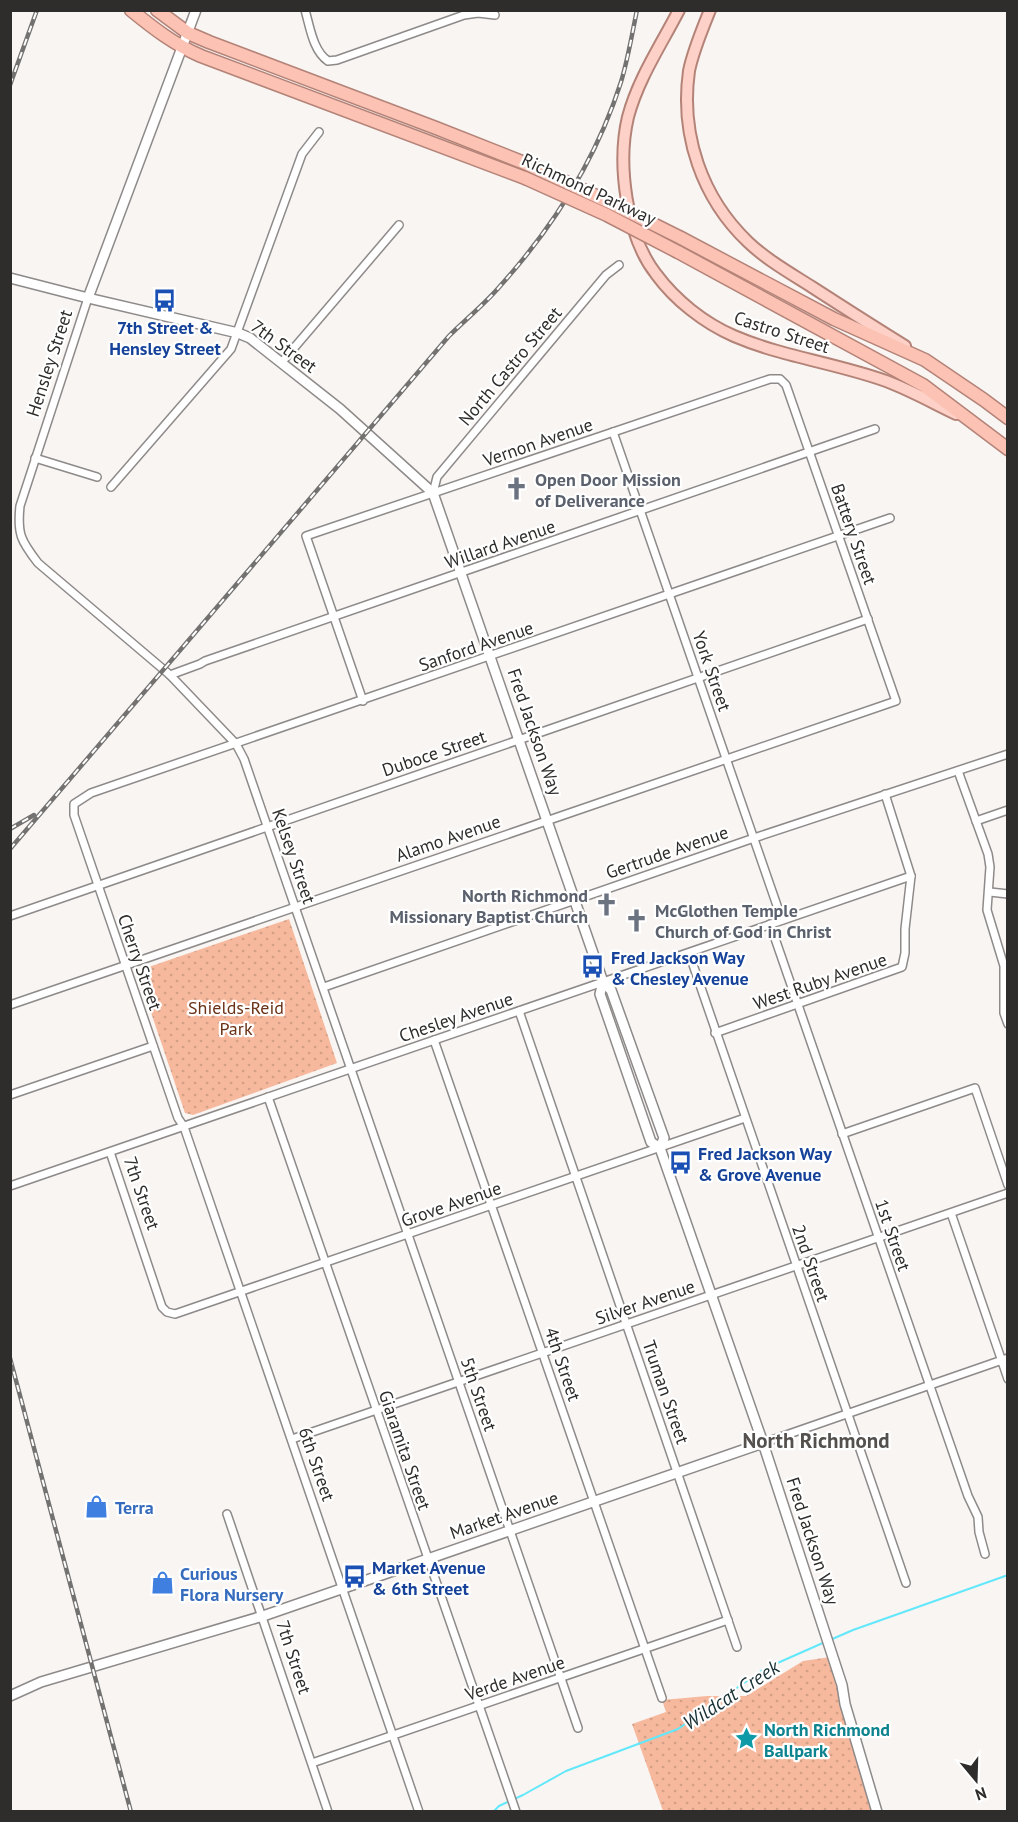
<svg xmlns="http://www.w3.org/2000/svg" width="1018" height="1822" font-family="'PT Sans',sans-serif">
<defs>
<pattern id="park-dots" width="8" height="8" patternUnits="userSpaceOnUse" patternTransform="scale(1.5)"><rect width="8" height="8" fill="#f7b99d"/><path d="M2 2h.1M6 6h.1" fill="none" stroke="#d49f87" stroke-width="1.8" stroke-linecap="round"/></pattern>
</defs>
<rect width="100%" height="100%" fill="#f9f5f3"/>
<!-- park -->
<g fill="url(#park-dots)">
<polygon points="289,919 337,1063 193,1115 185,1113 137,971"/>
<polygon points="830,1657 878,1811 663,1811 632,1724 666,1712 662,1700 707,1696 746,1696 803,1661"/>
</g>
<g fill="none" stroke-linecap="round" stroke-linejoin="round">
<!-- stream -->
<g stroke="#62e8fa" stroke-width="2">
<polyline points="830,1640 853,1630 1008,1575"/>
<polyline points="493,1812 499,1806 523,1795 566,1771 678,1729 764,1669 825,1642"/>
</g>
<defs>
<g id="minor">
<path d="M 305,10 C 310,27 313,51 328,61 L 337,60 L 464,15 L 478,13 L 495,15"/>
<path d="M 88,298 L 20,506 C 17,534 21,541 38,563 L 170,675 L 236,744 L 244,759 L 578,1728"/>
<polyline points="282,362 399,225"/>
<polyline points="613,432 782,920"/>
<polyline points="35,458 97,477"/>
<polyline points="111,487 231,349 302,154 319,132"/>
<polyline points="433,493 437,477 606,275 619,265"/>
<polyline points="170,675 200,664 205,661 875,429"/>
<polyline points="958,771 988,854 990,867 987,910 1004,966 1004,1013 1008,1024"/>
<polyline points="976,821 1008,810"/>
<polyline points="990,892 1008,894"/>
<polyline points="10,916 868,619"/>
<polyline points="770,924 968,1496 978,1517 979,1532 985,1554"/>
<polyline points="689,953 906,1583"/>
<polyline points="324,987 754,838 1008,754"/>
<polyline points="10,1005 896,701 786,385 780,379 770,379 306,536 363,701"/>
<polyline points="519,1011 737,1647"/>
<polyline points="715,1033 902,967 905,953 905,929 911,876 885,794"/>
<polyline points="434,1040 662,1698"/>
<polyline points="10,1095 153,1046"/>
<polyline points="268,1097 516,1812"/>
<polyline points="842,1134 975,1088 1008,1185"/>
<polyline points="110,1152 162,1307 167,1312 175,1314 745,1118"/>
<polyline points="10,1186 911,876"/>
<polyline points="951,1213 1008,1379"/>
<polyline points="292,1439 1008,1193"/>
<polyline points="763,1443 1008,1358"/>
<polyline points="227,1514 328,1812"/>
<polyline points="312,1763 728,1620"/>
<polyline points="419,1812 184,1127 178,1118 74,815 74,804 91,793 890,518"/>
</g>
<g id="tertiary">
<polyline points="10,278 88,298 238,333 250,338 340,409 433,493 603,982 611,990 664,1138 660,1148"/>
<polyline points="88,298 196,10"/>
<polyline points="603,982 600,994 651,1142 660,1148 763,1443 842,1685 845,1704 877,1812"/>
<polyline points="10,1696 41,1682 263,1616 763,1443"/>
</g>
<g id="primary">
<path d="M 679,10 C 661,45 638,79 628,117 C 617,163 626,236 656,274 C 675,300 704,323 734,336 C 783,357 836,363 886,381 C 910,390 933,403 956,414"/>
<path d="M 710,10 C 702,30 693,51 689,71 C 680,135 702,198 748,242 C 767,260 790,273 812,287 C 843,307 874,327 905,346"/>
</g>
<g id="trunk">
<path d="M 131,10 C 153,28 175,45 201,56 L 525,178"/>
<polyline points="157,10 188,33 209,42 436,128 527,164"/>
<polyline points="681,238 834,319 925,360 984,400 1008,418"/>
<polyline points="678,252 923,385 1008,449"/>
</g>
</defs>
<!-- minor casing -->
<use href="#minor" stroke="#8e8a89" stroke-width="10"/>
<!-- tertiary casing -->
<use href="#tertiary" stroke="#8e8a89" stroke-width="12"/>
<!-- primary casing -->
<use href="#primary" stroke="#b48378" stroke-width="14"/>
<!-- trunk casing -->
<use href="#trunk" stroke="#b48378" stroke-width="15"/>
<!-- minor -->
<use href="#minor" stroke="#fff" stroke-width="7"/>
<!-- tertiary -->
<use href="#tertiary" stroke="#fff" stroke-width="9"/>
<!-- primary -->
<use href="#primary" stroke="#fdd1c7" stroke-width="10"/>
<!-- trunk -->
<use href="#trunk" stroke="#fcc2b4" stroke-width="12"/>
<defs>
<g id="rail">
<polyline points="10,85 37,10"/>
<polyline points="10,829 34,815"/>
<path d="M 10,849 L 449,336 C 466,319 486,303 501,285 C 554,226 597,157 621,82 C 628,59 632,34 637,10"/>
<polyline points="10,1358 131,1812"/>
</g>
</defs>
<!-- rail casing -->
<use href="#rail" stroke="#747271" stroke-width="4.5"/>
<!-- rail -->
<use href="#rail" stroke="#fff" stroke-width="2" stroke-dasharray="7" stroke-linecap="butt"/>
<defs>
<g id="trunk-bridge">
<polyline points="527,164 609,202 681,238"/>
<polyline points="525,178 607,215 678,252"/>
</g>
</defs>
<!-- trunk-bridge casing -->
<use href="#trunk-bridge" stroke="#b48378" stroke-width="15" stroke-linecap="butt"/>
<!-- trunk-bridge -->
<use href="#trunk-bridge" stroke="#fcc2b4" stroke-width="12"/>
</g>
<!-- icons -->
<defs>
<symbol id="bus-bare" viewBox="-9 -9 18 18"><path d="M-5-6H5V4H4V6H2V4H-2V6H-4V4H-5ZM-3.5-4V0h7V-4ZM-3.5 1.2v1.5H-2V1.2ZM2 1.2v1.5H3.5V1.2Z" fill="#1a4fb4" stroke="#fff" stroke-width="2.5" paint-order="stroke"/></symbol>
<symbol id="church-bare" viewBox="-9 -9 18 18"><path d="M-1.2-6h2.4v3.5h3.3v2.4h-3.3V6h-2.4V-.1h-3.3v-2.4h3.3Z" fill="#6b7280" stroke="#fff" stroke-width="2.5" paint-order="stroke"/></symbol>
<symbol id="shop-bare" viewBox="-9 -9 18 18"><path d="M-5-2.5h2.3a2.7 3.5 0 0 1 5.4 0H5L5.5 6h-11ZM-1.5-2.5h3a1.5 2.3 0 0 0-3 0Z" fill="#3f7fe0" stroke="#fff" stroke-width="2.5" paint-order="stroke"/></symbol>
<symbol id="sight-bare" viewBox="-9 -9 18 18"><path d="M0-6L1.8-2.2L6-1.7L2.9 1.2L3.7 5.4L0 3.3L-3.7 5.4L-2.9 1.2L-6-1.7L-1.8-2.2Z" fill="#0f9aa8" stroke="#fff" stroke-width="2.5" paint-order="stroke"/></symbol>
</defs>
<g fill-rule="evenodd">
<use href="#bus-bare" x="148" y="284" width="33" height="33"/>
<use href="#church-bare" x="500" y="472" width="33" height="33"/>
<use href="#church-bare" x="590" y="888" width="33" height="33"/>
<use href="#church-bare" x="620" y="904" width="33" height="33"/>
<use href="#bus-bare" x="576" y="950" width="33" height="33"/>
<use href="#bus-bare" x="664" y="1146" width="33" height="33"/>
<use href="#shop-bare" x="80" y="1490" width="33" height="33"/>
<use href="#bus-bare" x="338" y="1560" width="33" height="33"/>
<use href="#shop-bare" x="146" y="1566" width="33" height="33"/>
<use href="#sight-bare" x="730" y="1722" width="33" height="33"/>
</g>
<g text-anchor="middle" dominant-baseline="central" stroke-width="4.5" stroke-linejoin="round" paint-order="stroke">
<!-- street labels -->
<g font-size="18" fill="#2e2d2c" stroke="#fff">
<text transform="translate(589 189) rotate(25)">Richmond Parkway</text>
<text transform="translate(782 332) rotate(18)">Castro Street</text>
<text transform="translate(284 346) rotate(36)">7th Street</text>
<text transform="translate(49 363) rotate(-72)">Hensley Street</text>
<text transform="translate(510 366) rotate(-50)">North Castro Street</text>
<text transform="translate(538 442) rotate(-19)">Vernon Avenue</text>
<text transform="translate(854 534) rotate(71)">Battery Street</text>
<text transform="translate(500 544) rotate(-19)">Willard Avenue</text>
<text transform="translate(476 646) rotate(-19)">Sanford Avenue</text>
<text transform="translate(712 671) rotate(71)">York Street</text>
<text transform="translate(535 732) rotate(71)">Fred Jackson Way</text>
<text transform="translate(434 753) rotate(-19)">Duboce Street</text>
<text transform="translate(448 838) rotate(-19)">Alamo Avenue</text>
<text transform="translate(667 852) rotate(-19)">Gertrude Avenue</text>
<text transform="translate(294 856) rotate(71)">Kelsey Street</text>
<text transform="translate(140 962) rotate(71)">Cherry Street</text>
<text transform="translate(820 981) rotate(-19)">West Ruby Avenue</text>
<text transform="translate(456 1017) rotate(-19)">Chesley Avenue</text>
<text transform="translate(142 1193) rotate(71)">7th Street</text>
<text transform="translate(451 1204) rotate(-19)">Grove Avenue</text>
<text transform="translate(893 1235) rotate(71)">1st Street</text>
<text transform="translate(811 1263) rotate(71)">2nd Street</text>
<text transform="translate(645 1302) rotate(-19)">Silver Avenue</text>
<text transform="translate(563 1364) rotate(71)">4th Street</text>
<text transform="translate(666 1392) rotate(71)">Truman Street</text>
<text transform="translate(479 1394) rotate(71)">5th Street</text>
<text transform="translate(405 1450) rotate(71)">Giaramita Street</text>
<text transform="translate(317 1464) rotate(71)">6th Street</text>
<text transform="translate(504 1515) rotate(-19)">Market Avenue</text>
<text transform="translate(813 1541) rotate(72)">Fred Jackson Way</text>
<text transform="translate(294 1657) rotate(72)">7th Street</text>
<text transform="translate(515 1678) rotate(-19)">Verde Avenue</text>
</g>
<!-- transit labels -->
<g font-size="18" font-weight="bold" fill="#164399" stroke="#fff" text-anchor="start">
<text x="165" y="327" text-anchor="middle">7th Street &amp;<tspan x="165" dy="21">Hensley Street</tspan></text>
<text x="611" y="957">Fred Jackson Way<tspan x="611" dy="21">&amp; Chesley Avenue</tspan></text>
<text x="698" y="1153">Fred Jackson Way<tspan x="698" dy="21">&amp; Grove Avenue</tspan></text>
<text x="372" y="1567">Market Avenue<tspan x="372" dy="21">&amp; 6th Street</tspan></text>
</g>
<!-- worship labels -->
<g font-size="18" font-weight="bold" fill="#5b616d" stroke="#fff" text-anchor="start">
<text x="535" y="479">Open Door Mission<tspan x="535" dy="21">of Deliverance</tspan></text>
<text x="588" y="895" text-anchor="end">North Richmond<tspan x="588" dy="21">Missionary Baptist Church</tspan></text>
<text x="655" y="910">McGlothen Temple<tspan x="655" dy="21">Church of God in Christ</tspan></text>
</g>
<!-- park labels -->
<g font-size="18" fill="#693115" stroke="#fff">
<text x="236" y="1007">Shields-Reid<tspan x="236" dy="21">Park</tspan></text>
</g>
<!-- shop labels -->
<g font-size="18" font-weight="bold" fill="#366cbe" stroke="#fff" text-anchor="start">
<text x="115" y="1507">Terra</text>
<text x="180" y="1573">Curious<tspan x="180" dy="21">Flora Nursery</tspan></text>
</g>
<!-- culture labels -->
<g font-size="18" font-weight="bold" fill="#0d838f" stroke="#fff" text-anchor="start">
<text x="764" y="1729">North Richmond<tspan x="764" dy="21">Ballpark</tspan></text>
</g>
<!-- water labels -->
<g font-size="20" font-style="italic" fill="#193034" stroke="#fff">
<text transform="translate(731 1695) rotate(-33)">Wildcat Creek</text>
</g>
<!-- quarter labels -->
<g font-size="21" font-weight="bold" fill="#53504e" stroke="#fff">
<text x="816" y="1440">North Richmond</text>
</g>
</g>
<!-- border -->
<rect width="1018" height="1822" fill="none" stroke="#2e2d2c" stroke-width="24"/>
<!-- north arrow -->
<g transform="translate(976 1780) rotate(161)" stroke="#ffffff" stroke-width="4.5" paint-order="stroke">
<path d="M0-4.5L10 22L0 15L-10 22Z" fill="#2e2d2c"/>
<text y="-9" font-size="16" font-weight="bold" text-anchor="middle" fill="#2e2d2c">N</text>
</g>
</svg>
